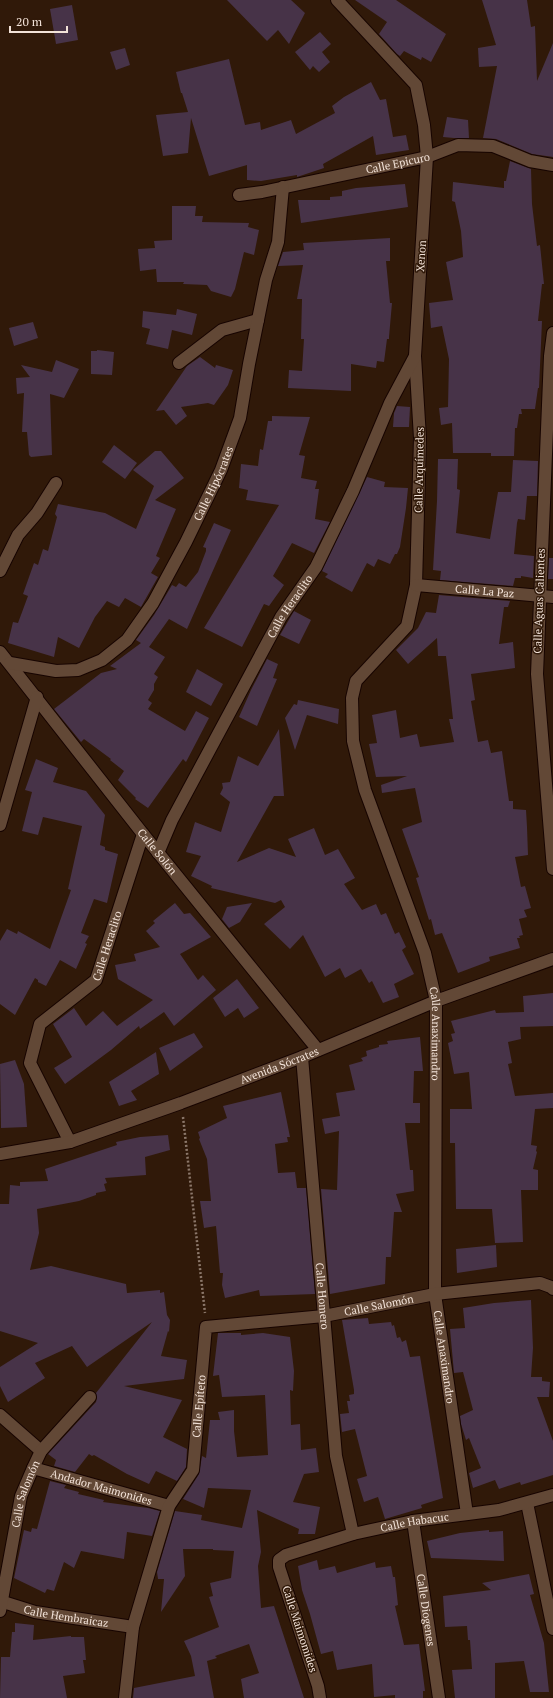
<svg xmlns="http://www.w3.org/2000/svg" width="553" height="1698" font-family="'PT Serif',serif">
<rect width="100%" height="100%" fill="#301909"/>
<!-- building -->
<g fill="#473348">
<polygon points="227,0 291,0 305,13 289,44 278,30 267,41"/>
<polygon points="355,0 396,0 446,34 431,62 422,57 421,60 404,51 400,56 397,54 379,34 387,22"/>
<polygon points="482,0 527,0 531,27 535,26 537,81 553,43 553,157 532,154 496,139 483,138 497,66 479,67 478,48 496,45"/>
<polygon points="72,5 78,40 56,44 50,9"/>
<polygon points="320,32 331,44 322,52 330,62 319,72 313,66 310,70 295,52"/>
<polygon points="125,48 130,65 116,70 110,52"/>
<polygon points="229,59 245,125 260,122 261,130 291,120 296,134 335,113 332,106 344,97 371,82 380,100 386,99 393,137 406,135 409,150 376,155 373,136 323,164 324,168 297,177 297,175 261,181 247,180 247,165 209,176 191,118 188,153 163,156 156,115 188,112 182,93 181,93 176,72"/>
<polygon points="447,117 468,120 469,138 454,138 443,137"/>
<polygon points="510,161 531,169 532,204 537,246 540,245 544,284 542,284 538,321 542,321 539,388 538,388 535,409 521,409 522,414 519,414 517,428 515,428 514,456 491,456 491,453 453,453 452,423 441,425 439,408 448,407 449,359 442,326 431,328 429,303 453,300 446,262 463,257 461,231 455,202 452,201 453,182 504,188 504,181 506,181"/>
<polygon points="405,184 408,207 301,223 298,200 330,200 330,197 342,196 342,191 356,188"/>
<polygon points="172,206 196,206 195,216 203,216 202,222 249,223 248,227 259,230 254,255 244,252 235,289 231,297 211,291 207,285 183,284 184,282 157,282 156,269 140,271 138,249 155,248 154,241 172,240"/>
<polygon points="390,238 390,261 386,261 390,303 392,303 389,337 389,339 387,339 384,362 377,361 376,368 351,364 351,391 288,388 289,370 302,371 304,339 301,339 302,299 297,299 303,265 278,266 283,252 304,250 303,243"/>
<polygon points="177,309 197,314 192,335 172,330 168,349 146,344 150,329 142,327 143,311 176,315"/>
<polygon points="33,322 38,338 14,346 9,328"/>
<polygon points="97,350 114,352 112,375 91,374 91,351 97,351"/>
<polygon points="200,357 215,368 216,365 233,370 228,385 214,405 208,403 181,407 187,416 176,425 164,410 156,411 187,366"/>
<polygon points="56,360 79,369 64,398 50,394 52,455 31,457 29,455 27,432 22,432 24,393 17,394 16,378 30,377 21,365 52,372"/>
<polygon points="397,406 410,407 409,427 393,427 394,413"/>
<polygon points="272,416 310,417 299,455 305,456 301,478 317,481 315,489 319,489 315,519 330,522 314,553 292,543 273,576 284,585 269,606 264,604 242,647 204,628 279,505 246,500 248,490 239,488 241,464 258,466 260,449 263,450 268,421 272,421"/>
<polygon points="114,445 137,463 125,479 102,462"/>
<polygon points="155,451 161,451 184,478 155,500 176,509 156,556 160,558 151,573 158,577 141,607 125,598 119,607 107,601 95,617 79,648 58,637 54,657 8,643 13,622 18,623 28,596 23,594 34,563 38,565 43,549 48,551 57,517 55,514 58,504 105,513 136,529 154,486 133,470"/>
<polygon points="438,459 458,459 457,489 460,490 456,533 490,539 498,492 511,492 513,460 538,461 537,496 527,496 525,520 518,519 517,523 514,554 534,556 533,578 521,576 521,578 515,578 513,586 440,580 441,571 433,570 437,501"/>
<polygon points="367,477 385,482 384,487 408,488 406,508 400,547 397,554 395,554 390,564 378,559 374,567 367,563 352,592 325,577 328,574 322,571"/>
<polygon points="214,523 231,530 187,629 169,619 149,647 165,657 154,674 158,677 154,684 154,690 148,700 152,703 148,709 185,731 196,711 209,718 186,762 183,759 148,808 135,799 136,798 118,780 124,771 110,760 111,759 84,739 81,742 54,709 101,673 117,669 110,666 141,643 136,640 154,615 172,585 176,587 179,583 186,587 198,572 206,551 206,548 203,547"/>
<polygon points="549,558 553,558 553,579 548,579"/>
<polygon points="439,595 510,601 508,607 504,607 499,644 513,642 515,668 471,674 475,700 471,701 478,742 488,740 491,753 502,751 509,801 513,801 513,809 526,810 527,827 528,855 515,857 521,887 525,886 531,908 524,910 527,917 519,919 523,935 519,936 520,938 517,938 520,948 489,957 490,961 458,973 442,933 435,935 431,919 429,920 416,878 419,877 402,829 422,822 415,788 382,793 381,785 407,776 376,777 369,744 377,743 372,715 396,710 400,738 417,734 420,747 454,742 449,719 453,719 446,656 438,656 437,638 408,664 396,650 418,628 426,612 436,613"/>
<polygon points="294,611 311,620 299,644 280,635"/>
<polygon points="267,659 278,664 273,678 277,679 257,726 239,717 251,690"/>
<polygon points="197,669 223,684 211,706 186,692"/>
<polygon points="298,700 339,709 338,724 307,715 295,750 285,718 294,704 297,705"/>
<polygon points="279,729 284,796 274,796 237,862 269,848 296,857 288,839 314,828 325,855 338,849 355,878 344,884 362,910 376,904 381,915 386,913 395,934 399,932 406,947 402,950 414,974 394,984 399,997 383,1003 372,981 369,983 361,969 345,978 340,968 325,977 303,935 290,949 264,924 285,907 281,900 275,903 211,888 212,886 191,876 201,856 186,852 195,822 221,832 230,802 220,794 223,788 222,783 230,782 238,756 258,766"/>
<polygon points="36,759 58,768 53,782 86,791 105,815 100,845 105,847 105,850 118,854 107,903 94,899 81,933 89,936 85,943 87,944 76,969 60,960 46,986 38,982 38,980 35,978 15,1015 0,1004 0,941 7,929 17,934 18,931 50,949 71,890 68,889 82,826 43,817 38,835 22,831 32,792 25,790"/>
<polygon points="175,903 184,914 190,913 211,937 180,954 198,980 203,975 216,990 174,1026 164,1012 140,1029 139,1026 111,1050 65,1084 54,1068 72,1057 53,1024 74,1008 86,1026 103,1011 117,1026 153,1000 118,979 115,965 136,961 134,954 160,947 146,931 155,923 153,921"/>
<polygon points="252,903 240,922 229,928 222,919 227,907"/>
<polygon points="237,979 259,1008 244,1018 238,1008 225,1017 213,998"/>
<polygon points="553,993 553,1026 520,1027 521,1039 508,1042 512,1063 508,1064 515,1096 553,1093 553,1108 535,1109 531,1145 537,1146 536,1151 537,1152 533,1169 538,1170 538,1190 521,1190 523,1242 495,1243 492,1209 456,1209 455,1143 450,1143 450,1109 472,1109 469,1072 454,1074 448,1043 453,1041 451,1034 455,1033 451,1021 495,1010 496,1013 524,1012 523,996"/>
<polygon points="194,1033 203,1047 170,1071 159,1048"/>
<polygon points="420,1037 423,1071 414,1071 413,1103 420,1103 420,1123 405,1123 410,1170 413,1170 414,1191 396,1194 402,1212 394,1212 391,1257 386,1257 385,1284 330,1294 321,1189 337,1190 339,1131 325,1134 322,1119 340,1116 336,1093 355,1090 349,1065 363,1061 361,1058 367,1056 366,1051 379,1047 379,1045 388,1044 387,1041"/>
<polygon points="156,1052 159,1074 131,1091 137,1100 119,1106 109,1082"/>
<polygon points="15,1060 24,1084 27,1127 1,1128 0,1064"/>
<polygon points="281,1092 290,1137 287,1137 288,1142 275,1144 278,1173 295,1172 297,1188 306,1188 315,1294 260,1296 259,1290 225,1298 222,1285 223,1273 220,1273 216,1226 204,1228 200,1201 211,1201 207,1159 199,1139 200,1138 198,1132 227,1118 223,1106"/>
<polygon points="168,1135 170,1150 145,1157 146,1175 105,1178 107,1183 104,1184 106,1191 96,1193 96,1195 79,1201 37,1209 39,1233 30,1270 51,1266 126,1284 127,1293 160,1290 160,1293 164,1292 167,1315 170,1320 169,1332 168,1331 161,1356 187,1360 184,1379 124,1386 182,1400 163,1437 187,1449 186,1467 177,1481 156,1471 149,1484 127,1474 94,1455 92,1456 89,1454 75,1472 54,1466 56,1460 48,1454 96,1402 97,1398 96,1393 152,1322 87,1367 72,1346 35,1363 45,1378 8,1402 0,1386 0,1367 38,1343 0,1331 0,1204 9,1204 10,1185 20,1186 20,1182 48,1181 45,1169 117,1145 116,1142 140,1137"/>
<polygon points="496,1245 497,1267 457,1273 456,1249"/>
<polygon points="531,1300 533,1348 531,1377 542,1377 542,1381 550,1382 549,1397 537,1397 553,1441 553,1475 521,1485 520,1482 499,1489 495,1480 473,1488 469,1473 481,1468 469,1438 466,1440 461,1424 460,1416 473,1410 463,1372 454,1373 450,1329 465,1328 463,1308 494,1303"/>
<polygon points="368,1318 369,1324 391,1322 392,1326 394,1325 397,1338 400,1337 402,1342 406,1340 410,1357 420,1356 443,1498 421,1505 422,1508 385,1519 378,1497 364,1502 357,1479 367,1476 355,1429 342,1432 340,1414 349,1413 347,1401 350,1401 349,1395 354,1394 354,1390 342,1320"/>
<polygon points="218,1333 241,1333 241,1335 263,1333 290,1337 294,1371 293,1391 290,1390 291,1425 300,1424 301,1450 316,1448 319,1472 304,1474 293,1502 320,1507 315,1534 298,1534 299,1529 257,1510 261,1552 258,1566 261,1608 274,1606 304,1698 244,1698 241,1679 259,1673 249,1644 215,1656 217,1658 207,1661 214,1698 133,1698 134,1688 195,1676 191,1656 184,1641 219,1627 209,1597 213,1596 210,1583 231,1578 234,1551 213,1550 213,1549 183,1549 185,1576 161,1612 164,1579 158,1579 157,1572 175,1511 202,1515 201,1520 242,1528 251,1490 208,1488 204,1508 183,1499 199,1474 202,1456 206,1458 210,1420 220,1420 218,1412 234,1410 234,1431 237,1457 268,1455 265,1395 222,1397 219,1375 213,1376"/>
<polygon points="50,1481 66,1485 64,1488 79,1492 78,1494 104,1500 103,1502 148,1508 160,1511 152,1536 127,1532 124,1559 81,1551 74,1568 64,1562 54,1591 47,1589 45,1593 14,1578 24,1530 31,1532 32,1528 37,1529"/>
<polygon points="489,1530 489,1532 503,1531 504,1561 431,1558 427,1541 460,1533"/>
<polygon points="317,1560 319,1570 335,1566 337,1573 375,1562 376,1568 391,1566 393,1577 395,1577 398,1605 395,1606 404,1645 419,1644 425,1691 423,1691 423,1698 395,1698 395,1695 374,1697 372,1664 337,1670 333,1651 321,1654 310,1614 302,1590 298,1566"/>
<polygon points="529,1574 534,1594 530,1595 544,1643 549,1692 530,1692 524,1661 495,1663 495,1698 455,1698 452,1670 472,1669 470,1640 468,1640 467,1626 445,1627 443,1596 491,1590 482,1583"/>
<polygon points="15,1623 34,1625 33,1640 71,1636 71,1637 84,1637 86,1660 83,1660 85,1673 63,1676 67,1698 0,1698 1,1657 10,1657 12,1632 15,1632"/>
</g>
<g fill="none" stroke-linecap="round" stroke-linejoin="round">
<defs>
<g id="minor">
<path id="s1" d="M 337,0 L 416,85 L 424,125 L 427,157 L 415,356 L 420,438 L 416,585 L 407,626 L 356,681 L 352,698 L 353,741 L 365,790 L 425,953 L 436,1001 L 435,1294 L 467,1514"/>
<path id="s2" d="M 239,195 L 262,192 L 427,157 L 458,145 L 493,146 L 530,161 L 553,165"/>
<polyline points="179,363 222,330 258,320"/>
<polyline points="0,571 18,535 37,513 56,483"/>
<path id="s3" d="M 416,585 L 553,597"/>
<path id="s4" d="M 0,652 L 143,834 L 318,1050"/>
<path id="s5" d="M 10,663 L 56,671 L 78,670 L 102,660 L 127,640 L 153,603 L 186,542 L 221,470 L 240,418 L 249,364 L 266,280 L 278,242 L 283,187"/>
<polyline points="0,825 37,697"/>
<path id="s6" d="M 158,853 L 172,820 L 281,617 L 316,567 L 353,491 L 390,403 L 415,356"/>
<path id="s7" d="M 302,1057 L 336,1456 L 353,1534"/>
<path id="s8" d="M 70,1142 L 30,1063 L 40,1024 L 96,980 L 143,834"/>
<polyline points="0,1415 41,1451"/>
<path id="s9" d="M 33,1468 L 169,1506"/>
<polyline points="527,1503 553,1629"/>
<path id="s10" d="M 413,1521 L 439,1698"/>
<path id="s11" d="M 0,1601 L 35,1612 L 133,1627"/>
<path id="s12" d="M 0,1611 L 21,1496 L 33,1468 L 41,1451 L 90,1397"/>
<path id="s13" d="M 125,1698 L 133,1627 L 169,1506 L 193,1470 L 206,1327 L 324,1316 L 435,1294 L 540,1283 L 551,1287 L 553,1289"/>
<path id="s14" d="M 320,1698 L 318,1686 L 279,1567 L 279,1560 L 286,1555 L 353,1534 L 413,1521 L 499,1510 L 553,1495"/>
</g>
<g id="tertiary">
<polyline points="553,333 550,356 537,674 553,869"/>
<path id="s15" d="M 0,1154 L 70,1142 L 181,1103 L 302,1057 L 436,1001 L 553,959"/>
</g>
</defs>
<!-- minor casing -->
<use href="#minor" stroke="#170400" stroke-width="14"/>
<!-- tertiary casing -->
<use href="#tertiary" stroke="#170400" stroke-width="14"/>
<!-- path -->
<polyline stroke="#8b776a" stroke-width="2.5" stroke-dasharray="2 2" stroke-linecap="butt" points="183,1117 205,1313"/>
<!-- minor -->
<use href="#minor" stroke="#624836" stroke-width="12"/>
<!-- tertiary -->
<use href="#tertiary" stroke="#624836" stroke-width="12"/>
</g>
<g text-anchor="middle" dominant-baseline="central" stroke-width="3" stroke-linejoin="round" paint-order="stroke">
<!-- street labels -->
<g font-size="11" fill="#f2e2d8" stroke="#301909">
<text stroke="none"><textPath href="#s2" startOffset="162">Calle Epicuro</textPath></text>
<text transform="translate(421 256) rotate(-86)">Xenon</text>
<text transform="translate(419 470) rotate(-89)">Calle Arquímedes</text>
<text stroke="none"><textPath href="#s5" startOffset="306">Calle Hipócrates</textPath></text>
<text stroke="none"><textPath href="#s3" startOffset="69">Calle La Paz</textPath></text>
<text transform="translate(539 601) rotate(-88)">Calle Aguas Calientes</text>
<text stroke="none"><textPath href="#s6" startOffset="280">Calle Heraclito</textPath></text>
<text stroke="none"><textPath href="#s4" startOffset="254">Calle Solón</textPath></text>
<text stroke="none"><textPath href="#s8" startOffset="236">Calle Heraclito</textPath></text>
<text stroke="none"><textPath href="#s1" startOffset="1101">Calle Anaximandro</textPath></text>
<text stroke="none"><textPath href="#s15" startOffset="294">Avenida Sócrates</textPath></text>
<text stroke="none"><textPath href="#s7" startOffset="240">Calle Homero</textPath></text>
<text stroke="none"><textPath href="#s13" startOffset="559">Calle Salomón</textPath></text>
<text stroke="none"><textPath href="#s1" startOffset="1425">Calle Anaximandro</textPath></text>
<text stroke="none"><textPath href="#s13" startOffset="305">Calle Epíteto</textPath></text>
<text stroke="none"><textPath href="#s9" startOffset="71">Andador Maimonides</textPath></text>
<text stroke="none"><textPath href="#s12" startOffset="120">Calle Salomón</textPath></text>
<text stroke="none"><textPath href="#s14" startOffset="286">Calle Habacuc</textPath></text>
<text stroke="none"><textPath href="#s10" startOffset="90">Calle Diogenes</textPath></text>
<text stroke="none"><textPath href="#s11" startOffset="68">Calle Hembraicaz</textPath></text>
<text transform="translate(300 1629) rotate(72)">Calle Maimomides</text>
</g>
</g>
<!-- scale -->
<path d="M10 26v6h57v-6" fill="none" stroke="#f2e2d8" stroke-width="2"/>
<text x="16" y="26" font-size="12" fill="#f2e2d8" stroke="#301909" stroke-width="3" paint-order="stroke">20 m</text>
</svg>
